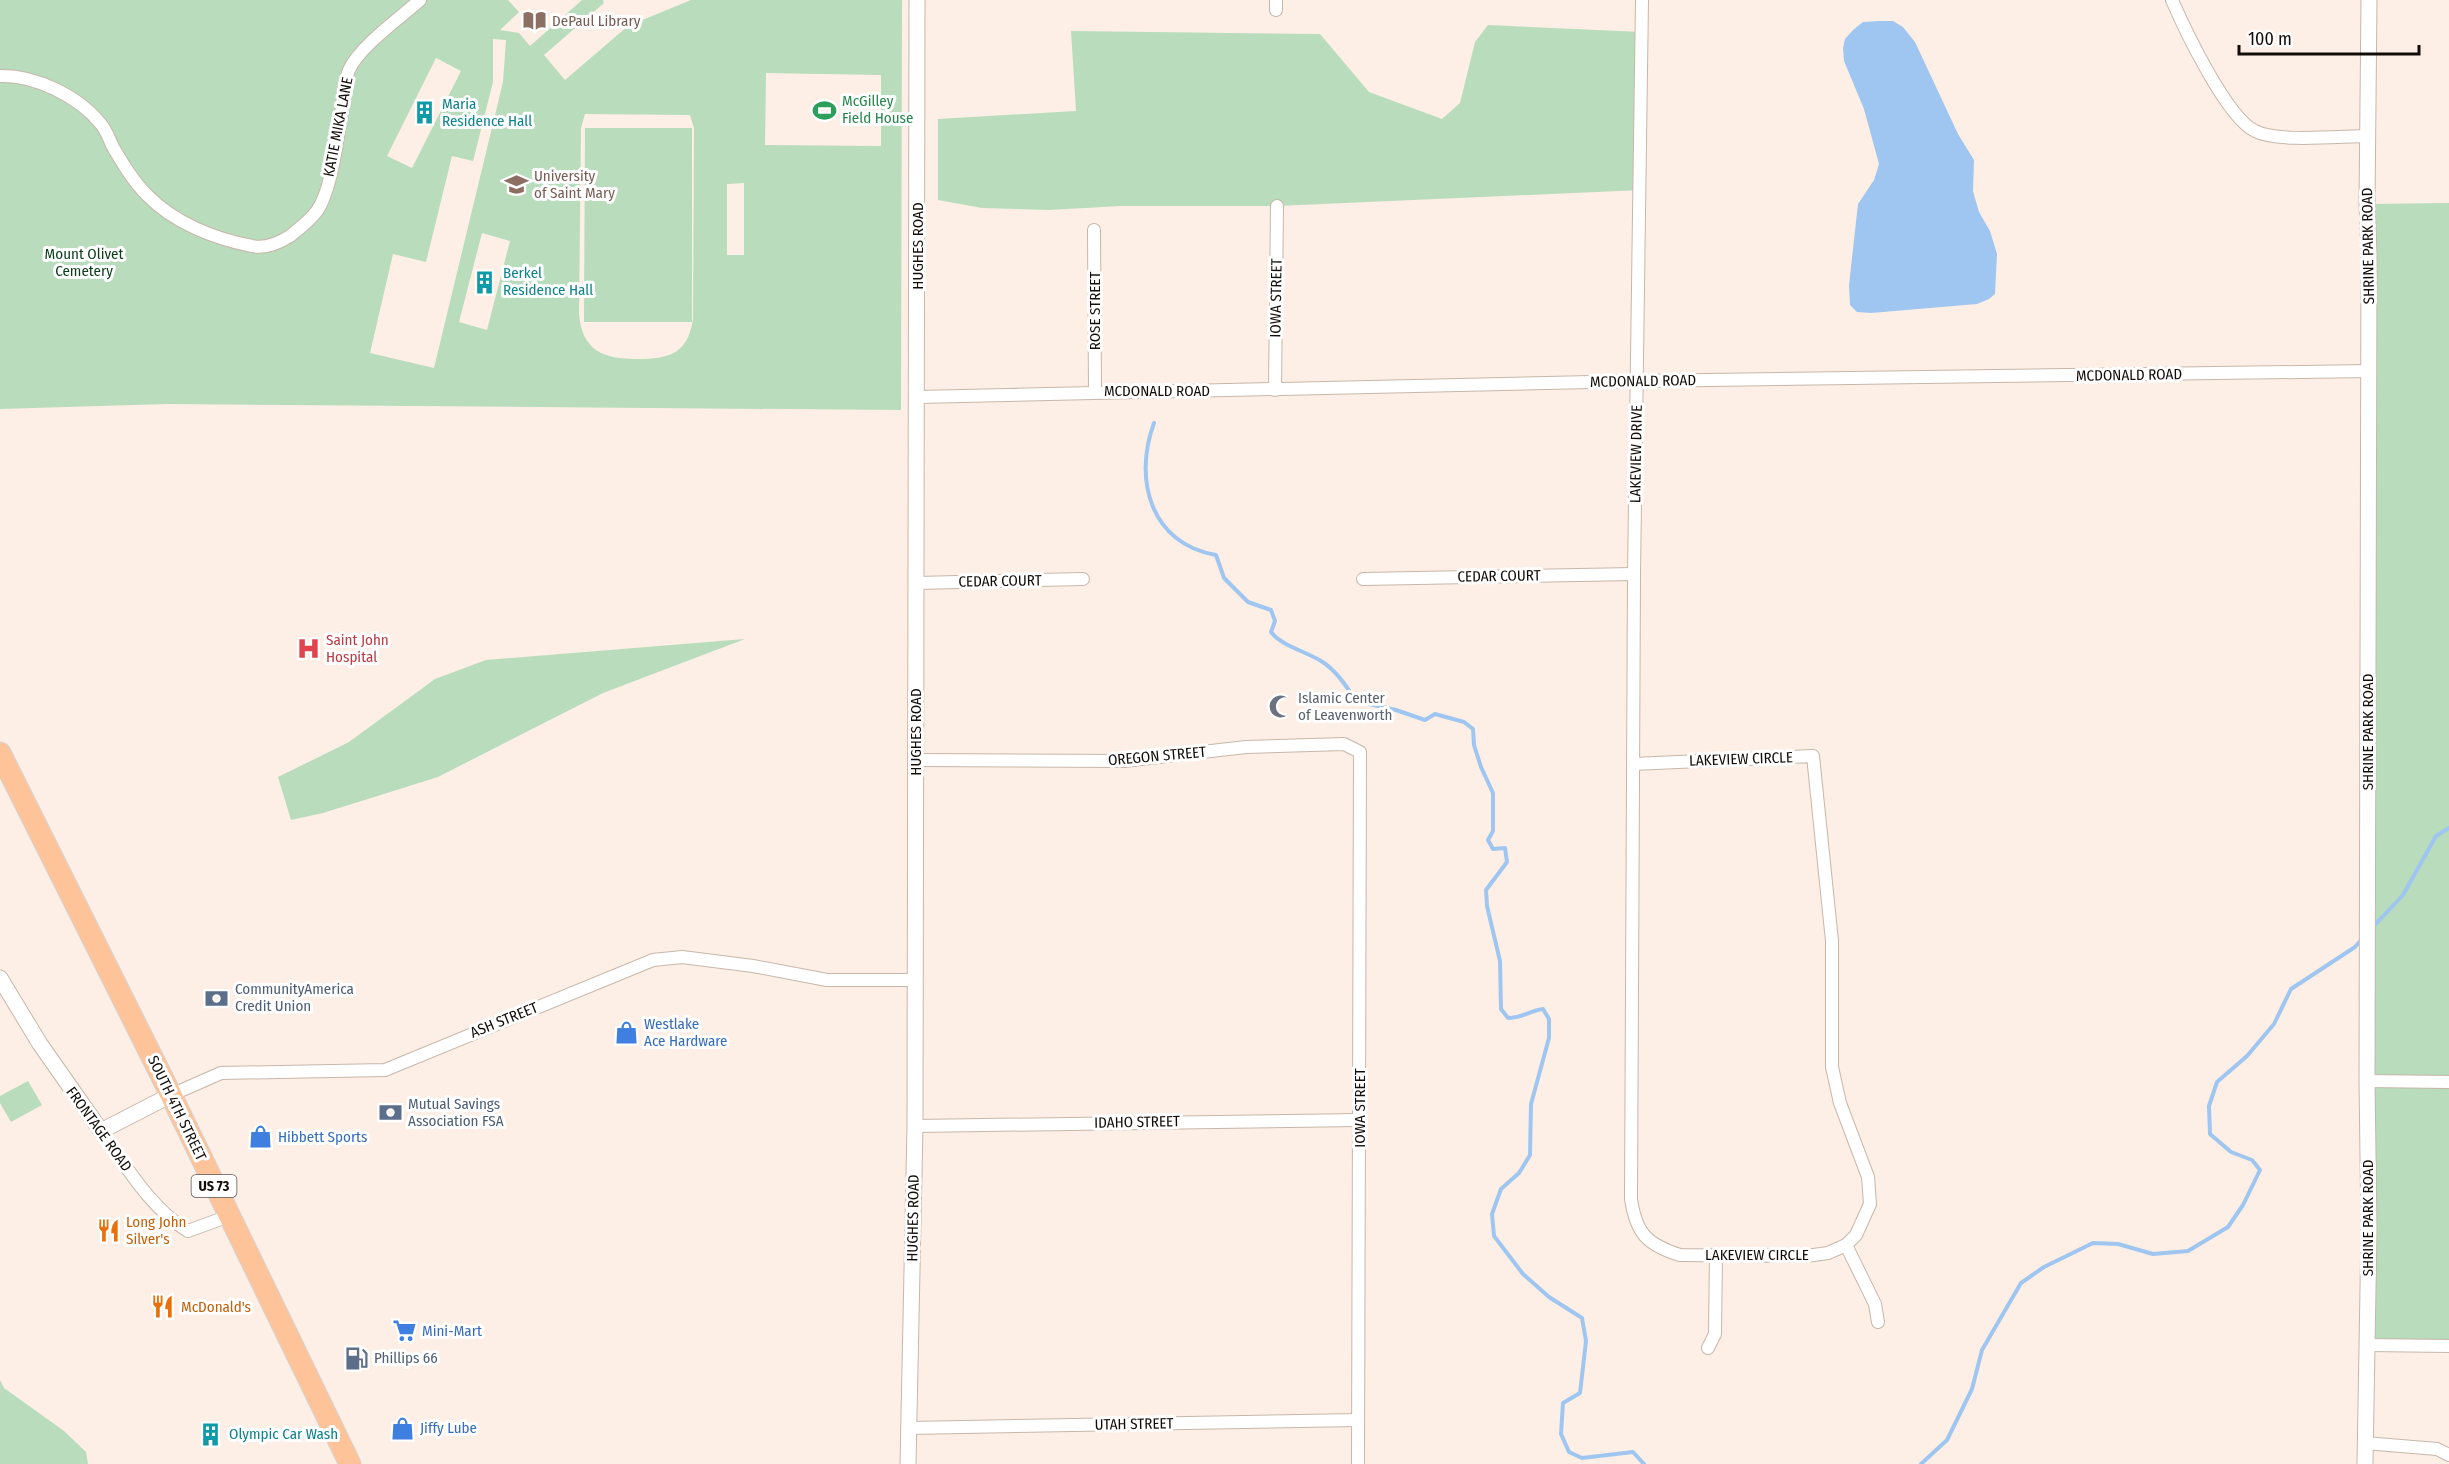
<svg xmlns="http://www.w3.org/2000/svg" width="2449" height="1464" font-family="'Fira Sans Condensed',sans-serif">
<rect width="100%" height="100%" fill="#fdefe5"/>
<!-- green -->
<g fill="#b8dcbc" fill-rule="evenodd">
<path d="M 0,0 L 508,0 L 519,12 L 500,30 L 519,33 L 530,46 L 582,0 L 603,0 L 604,3 L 544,55 L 565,80 L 628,26 L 691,0 L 902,0 L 901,410 L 166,404 L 0,409 ZM 493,39 L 506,40 L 503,82 L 434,368 L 370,353 L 393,254 L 426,262 L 452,156 L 473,161 L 493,82 ZM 436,58 L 461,71 L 412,168 L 387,156 ZM 766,73 L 881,75 L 881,146 L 765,145 ZM 585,114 L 690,115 L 694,128 L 693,319 C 688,354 669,359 637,359 C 604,359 582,351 579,314 L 581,128 ZM 744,183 L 744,255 L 727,255 L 727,184 ZM 482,233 L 510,241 L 487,330 L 459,322 Z"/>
<polygon points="1488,25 1642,32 1641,190 1277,206 1121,206 1048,210 982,208 938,200 938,119 1076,111 1071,31 1320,34 1369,92 1442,119 1460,103 1475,42"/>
<polygon points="585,128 692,128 692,322 584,322"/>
<polygon points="2449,203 2449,1346 2367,1345 2367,204"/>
<polygon points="745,639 603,693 438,777 323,813 291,820 278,777 349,742 435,679 486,660"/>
<polygon points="28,1081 42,1105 11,1122 0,1103 0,1096"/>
<polygon points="0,1380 4,1388 64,1431 86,1452 88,1464 0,1464"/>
</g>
<!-- water -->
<polygon fill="#9fc6f0" points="1879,21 1893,21 1903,27 1915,42 1958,134 1974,160 1973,191 1979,212 1990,231 1997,254 1995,294 1989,299 1977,304 1871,313 1857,312 1850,305 1849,285 1858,204 1874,180 1879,164 1864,109 1844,61 1843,48 1845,39 1853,30 1863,22"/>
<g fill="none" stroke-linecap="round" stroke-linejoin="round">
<!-- stream -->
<g stroke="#9fc6f0" stroke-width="4">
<path d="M 1154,423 C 1133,480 1151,544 1216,555 L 1224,578 L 1248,602 L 1271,610 L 1275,621 L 1271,632 C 1280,645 1307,652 1321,661 C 1336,670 1347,687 1356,701 L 1396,710 L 1425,720 L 1435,714 L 1464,722 L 1473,729 L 1474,745 L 1481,767 L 1493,793 L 1493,831 L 1488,840 L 1493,849 L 1505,848 L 1507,862 L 1486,890 L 1487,906 L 1500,961 L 1501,1009 L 1508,1018 C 1522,1018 1529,1011 1543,1009 L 1549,1019 L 1549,1038 L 1531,1104 L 1530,1155 L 1519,1173 L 1501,1189 L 1492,1214 L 1494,1236 L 1523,1274 L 1549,1297 L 1582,1318 L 1586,1341 L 1580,1393 L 1563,1403 L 1561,1434 L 1569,1452 L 1582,1458 L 1633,1452 L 1644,1464"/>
<polyline points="2372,928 2403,895 2436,836 2449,828"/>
<polyline points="1921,1464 1947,1440 1972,1389 1982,1350 2021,1283 2044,1267 2093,1243 2118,1244 2153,1254 2188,1251 2228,1227 2243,1205 2260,1170 2252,1160 2231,1152 2210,1134 2209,1106 2217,1082 2247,1056 2274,1024 2291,989 2355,947 2363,938"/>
</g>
<defs>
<g id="minor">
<polyline points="1276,0 1276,10"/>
<path d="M 2172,0 C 2185,30 2227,118 2255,131 C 2279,143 2340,136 2369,136"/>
<path d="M 0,76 C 35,75 78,96 100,123 C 106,129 109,139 113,147 C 123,164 133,181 147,195 C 174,223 215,239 252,246 C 265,249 279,243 290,236 C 299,229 310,220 317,211 C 331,191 338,139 341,114 C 343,100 343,84 349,70 C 359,47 400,18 420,0"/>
<polyline points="1094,230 1095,391"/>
<polyline points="1275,390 1277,206"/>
<polyline points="918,397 1636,381 2369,371"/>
<polyline points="1363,579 1634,574"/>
<polyline points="917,583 1083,579"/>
<polyline points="916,760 1124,761 1246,747 1344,744 1360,752 1358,1464"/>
<path d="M 1633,764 L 1813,756 L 1832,941 L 1832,1067 L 1840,1103 L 1868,1177 L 1870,1204 L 1856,1235 L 1846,1245 L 1828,1253 L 1806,1256 L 1680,1255 C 1647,1245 1636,1233 1631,1199 L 1634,574 L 1642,0"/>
<polyline points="2367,1081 2449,1082"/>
<polyline points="171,1095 221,1073 385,1070 653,960 682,957 753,966 827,980 915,980"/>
<polyline points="915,1126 1360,1120"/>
<path d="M 101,1131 C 126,1166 151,1209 188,1231 L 229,1216"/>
<polyline points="1846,1245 1875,1304 1878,1322"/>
<polyline points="2367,1345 2449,1346"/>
<polyline points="1708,1348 1715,1334 1716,1255"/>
<polyline points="909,1428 1358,1420"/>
<polyline points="2365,1443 2437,1449 2449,1455"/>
</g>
<g id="tertiary">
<polyline points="0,978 40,1044 101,1131 171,1095"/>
<polyline points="908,1464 915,1126 917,0"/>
<polyline points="2365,1464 2369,1230 2367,1081 2369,254 2367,204 2369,0"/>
</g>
<polyline id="trunk" points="0,753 171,1095 350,1464"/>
</defs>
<!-- minor casing -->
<use href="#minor" stroke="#c7b7aa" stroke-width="14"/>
<!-- tertiary casing -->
<use href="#tertiary" stroke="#c7b7aa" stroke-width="17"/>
<!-- trunk casing -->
<use href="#trunk" stroke="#d4d3d3" stroke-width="23"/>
<!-- minor -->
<use href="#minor" stroke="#fff" stroke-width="12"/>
<!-- tertiary -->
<use href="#tertiary" stroke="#fff" stroke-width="15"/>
<!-- trunk -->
<use href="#trunk" stroke="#fec398" stroke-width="21"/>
</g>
<!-- icons -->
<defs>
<symbol id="library-bare" viewBox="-9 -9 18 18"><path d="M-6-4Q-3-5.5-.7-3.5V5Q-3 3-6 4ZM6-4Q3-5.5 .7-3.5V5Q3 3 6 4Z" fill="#8d6e63" stroke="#fff" stroke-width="2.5" paint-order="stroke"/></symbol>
<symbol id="stadium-bare" viewBox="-9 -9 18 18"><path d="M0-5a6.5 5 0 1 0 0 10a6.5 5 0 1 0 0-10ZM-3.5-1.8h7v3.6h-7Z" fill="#2e9e5b" stroke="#fff" stroke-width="2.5" paint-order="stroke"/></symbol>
<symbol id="building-bare" viewBox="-9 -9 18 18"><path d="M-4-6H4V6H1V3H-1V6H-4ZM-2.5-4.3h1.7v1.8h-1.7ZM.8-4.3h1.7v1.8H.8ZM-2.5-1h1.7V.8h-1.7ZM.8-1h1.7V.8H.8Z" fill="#0f9aa8" stroke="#fff" stroke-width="2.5" paint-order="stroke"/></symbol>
<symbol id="university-bare" viewBox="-9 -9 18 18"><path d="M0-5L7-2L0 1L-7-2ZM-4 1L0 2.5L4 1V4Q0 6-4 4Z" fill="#8d6e63" stroke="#fff" stroke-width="2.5" paint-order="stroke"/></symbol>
<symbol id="hospital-bare" viewBox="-9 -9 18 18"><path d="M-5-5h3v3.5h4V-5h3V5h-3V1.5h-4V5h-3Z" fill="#e0444e" stroke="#fff" stroke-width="2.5" paint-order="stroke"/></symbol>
<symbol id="mosque-bare" viewBox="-9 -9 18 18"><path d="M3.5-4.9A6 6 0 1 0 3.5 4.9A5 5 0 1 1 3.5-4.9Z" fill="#6b7280" stroke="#fff" stroke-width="2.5" paint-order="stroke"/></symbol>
<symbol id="bank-bare" viewBox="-9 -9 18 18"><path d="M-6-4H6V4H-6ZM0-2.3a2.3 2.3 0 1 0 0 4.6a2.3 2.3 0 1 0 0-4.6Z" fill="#5c6f8a" stroke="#fff" stroke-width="2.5" paint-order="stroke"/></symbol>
<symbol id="shop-bare" viewBox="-9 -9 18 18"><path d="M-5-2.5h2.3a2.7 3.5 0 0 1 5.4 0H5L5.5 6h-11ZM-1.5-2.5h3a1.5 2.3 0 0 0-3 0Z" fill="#3f7fe0" stroke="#fff" stroke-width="2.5" paint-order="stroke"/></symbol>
<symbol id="restaurant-bare" viewBox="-9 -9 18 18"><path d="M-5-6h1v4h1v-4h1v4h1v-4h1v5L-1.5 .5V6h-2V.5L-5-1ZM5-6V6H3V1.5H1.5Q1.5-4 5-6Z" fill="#e8710a" stroke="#fff" stroke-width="2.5" paint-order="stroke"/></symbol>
<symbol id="supermarket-bare" viewBox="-9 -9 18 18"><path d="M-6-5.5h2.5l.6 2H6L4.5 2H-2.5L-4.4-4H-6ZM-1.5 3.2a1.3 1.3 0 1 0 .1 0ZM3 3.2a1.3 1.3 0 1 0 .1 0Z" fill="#3f7fe0" stroke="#fff" stroke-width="2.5" paint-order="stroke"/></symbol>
<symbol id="fuel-bare" viewBox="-9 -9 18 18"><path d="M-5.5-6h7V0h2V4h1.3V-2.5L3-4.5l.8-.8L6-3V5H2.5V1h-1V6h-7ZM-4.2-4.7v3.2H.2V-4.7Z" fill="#5c6f8a" stroke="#fff" stroke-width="2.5" paint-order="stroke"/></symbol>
</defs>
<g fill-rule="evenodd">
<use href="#library-bare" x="518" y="4" width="33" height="33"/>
<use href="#stadium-bare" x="808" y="94" width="33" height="33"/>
<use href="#building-bare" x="408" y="96" width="33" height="33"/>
<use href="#university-bare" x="500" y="168" width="33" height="33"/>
<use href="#building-bare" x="468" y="266" width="33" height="33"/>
<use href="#hospital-bare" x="292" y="632" width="33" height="33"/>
<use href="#mosque-bare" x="1264" y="690" width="33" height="33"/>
<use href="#bank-bare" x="200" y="982" width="33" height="33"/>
<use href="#shop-bare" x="610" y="1016" width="33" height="33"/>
<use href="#bank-bare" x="374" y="1096" width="33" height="33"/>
<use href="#shop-bare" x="244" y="1120" width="33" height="33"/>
<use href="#restaurant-bare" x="92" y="1214" width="33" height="33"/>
<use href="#restaurant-bare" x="146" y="1290" width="33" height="33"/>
<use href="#supermarket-bare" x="388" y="1314" width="33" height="33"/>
<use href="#fuel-bare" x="340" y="1342" width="33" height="33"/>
<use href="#shop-bare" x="386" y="1412" width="33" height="33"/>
<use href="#building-bare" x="194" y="1418" width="33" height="33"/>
</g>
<g text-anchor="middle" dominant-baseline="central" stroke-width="6" stroke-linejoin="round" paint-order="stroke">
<!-- shield labels -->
<rect fill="#fff" stroke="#595653" stroke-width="1.5" x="191.5" y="1175" width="45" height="22" rx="4.5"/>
<g font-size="14" font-weight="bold" fill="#120d09">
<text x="214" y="1186">US 73</text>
</g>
<!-- education labels -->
<g font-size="15" fill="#785e54" stroke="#fff" text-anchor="start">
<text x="552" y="21">DePaul Library</text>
<text x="534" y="176">University<tspan x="534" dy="17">of Saint Mary</tspan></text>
</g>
<!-- leisure labels -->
<g font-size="15" fill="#27864d" stroke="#fff" text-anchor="start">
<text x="842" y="101">McGilley<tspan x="842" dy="17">Field House</tspan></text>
</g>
<!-- culture labels -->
<g font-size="15" fill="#0d838f" stroke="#fff" text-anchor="start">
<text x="442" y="104">Maria<tspan x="442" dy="17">Residence Hall</tspan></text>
<text x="503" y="273">Berkel<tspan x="503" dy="17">Residence Hall</tspan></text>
<text x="229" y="1434">Olympic Car Wash</text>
</g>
<!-- street labels -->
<g font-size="15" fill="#120d09" stroke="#fff">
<text transform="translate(338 127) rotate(-79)">KATIE MIKA LANE</text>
<text transform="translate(918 246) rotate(-90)">HUGHES ROAD</text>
<text transform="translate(2368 246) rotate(-91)">SHRINE PARK ROAD</text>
<text transform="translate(1276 298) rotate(-89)">IOWA STREET</text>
<text transform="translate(1095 311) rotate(-90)">ROSE STREET</text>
<text transform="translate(2129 375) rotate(-1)">MCDONALD ROAD</text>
<text transform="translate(1643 381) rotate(-1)">MCDONALD ROAD</text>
<text x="1157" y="391">MCDONALD ROAD</text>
<text transform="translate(1636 454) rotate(-89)">LAKEVIEW DRIVE</text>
<text transform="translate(1499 576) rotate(-1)">CEDAR COURT</text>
<text transform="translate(1000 581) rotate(-1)">CEDAR COURT</text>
<text transform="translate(916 732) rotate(-90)">HUGHES ROAD</text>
<text transform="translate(2368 732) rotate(-90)">SHRINE PARK ROAD</text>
<text transform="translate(1157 756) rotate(-5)">OREGON STREET</text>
<text transform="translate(1741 759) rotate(-2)">LAKEVIEW CIRCLE</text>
<text transform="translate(504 1020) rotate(-22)">ASH STREET</text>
<text transform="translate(177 1108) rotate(64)">SOUTH 4TH STREET</text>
<text transform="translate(1360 1108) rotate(-90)">IOWA STREET</text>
<text transform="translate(1137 1122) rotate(-1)">IDAHO STREET</text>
<text transform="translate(99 1129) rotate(54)">FRONTAGE ROAD</text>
<text transform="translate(913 1218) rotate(-89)">HUGHES ROAD</text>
<text transform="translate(2368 1218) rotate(-90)">SHRINE PARK ROAD</text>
<text x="1757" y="1255">LAKEVIEW CIRCLE</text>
<text transform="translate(1134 1424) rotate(-1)">UTAH STREET</text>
</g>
<!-- park labels -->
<g font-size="15" fill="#0a3d18" stroke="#fff">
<text x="84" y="254">Mount Olivet<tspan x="84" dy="17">Cemetery</tspan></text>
</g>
<!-- health labels -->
<g font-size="15" fill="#be3a42" stroke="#fff" text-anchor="start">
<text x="326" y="640">Saint John<tspan x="326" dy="17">Hospital</tspan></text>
</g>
<!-- worship labels -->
<g font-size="15" fill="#5b616d" stroke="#fff" text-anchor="start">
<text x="1298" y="698">Islamic Center<tspan x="1298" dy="17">of Leavenworth</tspan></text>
</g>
<!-- service labels -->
<g font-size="15" fill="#4e5e75" stroke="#fff" text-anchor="start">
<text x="235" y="989">CommunityAmerica<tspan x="235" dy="17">Credit Union</tspan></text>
<text x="408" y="1104">Mutual Savings<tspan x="408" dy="17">Association FSA</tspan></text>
<text x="374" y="1358">Phillips 66</text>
</g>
<!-- shop labels -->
<g font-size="15" fill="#366cbe" stroke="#fff" text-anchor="start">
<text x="644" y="1024">Westlake<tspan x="644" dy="17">Ace Hardware</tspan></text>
<text x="278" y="1137">Hibbett Sports</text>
<text x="422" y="1331">Mini-Mart</text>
<text x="420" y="1428">Jiffy Lube</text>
</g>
<!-- food labels -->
<g font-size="15" fill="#c56008" stroke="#fff" text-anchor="start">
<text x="126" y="1222">Long John<tspan x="126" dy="17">Silver's</tspan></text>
<text x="181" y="1307">McDonald's</text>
</g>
</g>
<!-- scale -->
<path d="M2239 45v9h180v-9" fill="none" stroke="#120d09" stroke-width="3"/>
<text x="2248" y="45" font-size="18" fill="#120d09" stroke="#ffffff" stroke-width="4.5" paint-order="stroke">100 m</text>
</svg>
